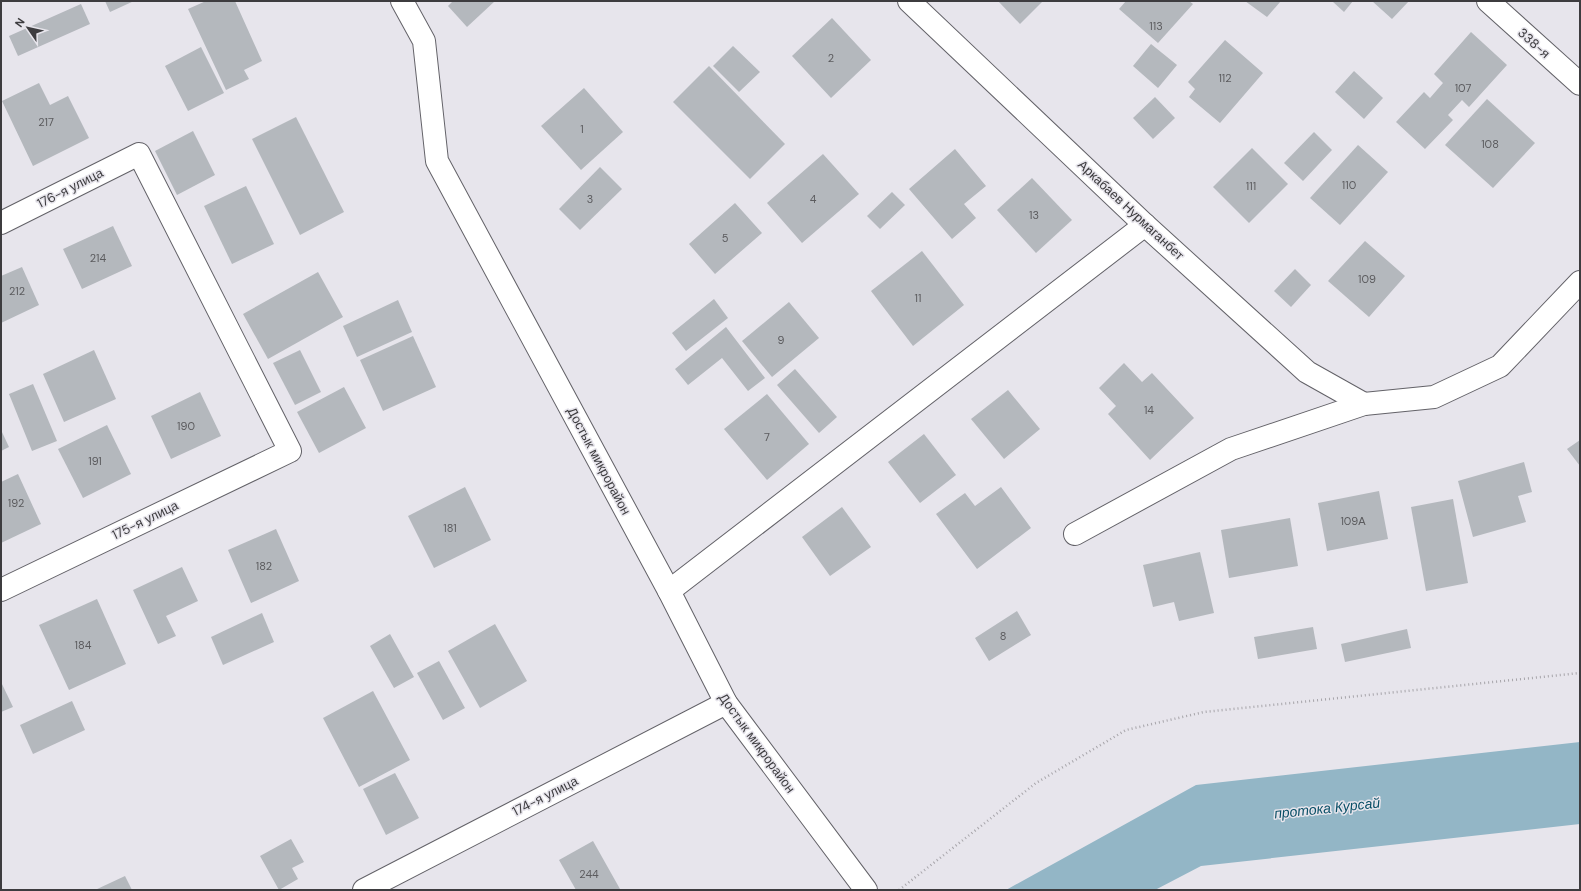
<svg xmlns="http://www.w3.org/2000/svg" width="1581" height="891" font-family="'DM Sans',sans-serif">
<rect width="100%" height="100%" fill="#e7e5ec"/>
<!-- water -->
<polygon fill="#93b6c6" points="1580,742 1580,824 1201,866 1155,890 1006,890 1196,785"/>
<!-- building -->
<g fill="#b4b8bd">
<polygon points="105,1 134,1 110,12"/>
<polygon points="206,1 235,1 262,61 244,70 249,79 226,90 188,9"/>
<polygon points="453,1 495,1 467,27 448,6"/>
<polygon points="998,1 1043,1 1020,24"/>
<polygon points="1126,1 1189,1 1193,4 1158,43 1119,9"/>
<polygon points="1245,1 1281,1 1267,17"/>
<polygon points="1332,1 1353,1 1344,12"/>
<polygon points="1372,1 1409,1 1392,19"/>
<polygon points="81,4 90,24 18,56 9,36"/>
<polygon points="832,18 871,60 831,98 792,56"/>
<polygon points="1471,32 1507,65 1469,107 1462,100 1448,115 1453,120 1425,149 1396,122 1424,92 1430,98 1443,83 1434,74"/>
<polygon points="1225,40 1263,73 1220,123 1189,97 1195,89 1188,82"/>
<polygon points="1151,44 1177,65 1158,88 1133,66"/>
<polygon points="733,46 760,72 739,92 713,66"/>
<polygon points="201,47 224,93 188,111 165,66"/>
<polygon points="709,66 785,144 750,179 673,102"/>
<polygon points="1354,71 1383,98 1364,119 1335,92"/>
<polygon points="39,83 50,105 68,96 89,138 33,166 2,101"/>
<polygon points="584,88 623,132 581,170 541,126"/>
<polygon points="1155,97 1175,118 1153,139 1133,118"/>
<polygon points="1487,99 1535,143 1493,188 1445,145"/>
<polygon points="296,117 344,212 300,235 252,139"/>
<polygon points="193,131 215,175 177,195 155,151"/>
<polygon points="1314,132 1332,150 1303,181 1284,163"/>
<polygon points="1358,145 1388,172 1340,225 1310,198"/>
<polygon points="1252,148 1288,184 1249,223 1213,187"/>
<polygon points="955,149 986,186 964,204 976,218 952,239 909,189"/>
<polygon points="823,154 859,194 802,243 767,203"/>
<polygon points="600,167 622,189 580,230 559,209"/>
<polygon points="1032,178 1072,220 1036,253 997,210"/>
<polygon points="246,186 274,244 232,264 204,206"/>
<polygon points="892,192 905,205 880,229 867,216"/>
<polygon points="735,203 762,233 715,274 689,244"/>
<polygon points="113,226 132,266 82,289 63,249"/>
<polygon points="1365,241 1405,276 1369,317 1328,281"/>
<polygon points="922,251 964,305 913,346 871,291"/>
<polygon points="22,267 39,305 1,323 1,276"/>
<polygon points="1295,269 1311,285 1291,307 1274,291"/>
<polygon points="318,272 343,317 268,359 243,314"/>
<polygon points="714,299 728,318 686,351 672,333"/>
<polygon points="398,300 412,332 357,357 343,326"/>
<polygon points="789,302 819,338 772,377 742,341"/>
<polygon points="726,327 765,378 748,391 722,358 688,385 675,369"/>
<polygon points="413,336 436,387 383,411 360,360"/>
<polygon points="94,350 116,399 64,422 43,374"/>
<polygon points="300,350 321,392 295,405 273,363"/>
<polygon points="1124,363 1142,382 1152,373 1194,418 1150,460 1108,414 1116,406 1099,388"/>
<polygon points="795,369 837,417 819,433 777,385"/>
<polygon points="33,384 57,441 32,451 9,394"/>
<polygon points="344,387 366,428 319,453 297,412"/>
<polygon points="1008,390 1040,429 1004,459 971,419"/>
<polygon points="200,392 221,436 171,459 151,416"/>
<polygon points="767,394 809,444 767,480 724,429"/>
<polygon points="107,425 131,474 83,498 58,449"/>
<polygon points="1,430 9,447 1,451"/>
<polygon points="924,434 956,475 920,503 888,462"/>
<polygon points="1580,440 1580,466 1567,449"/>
<polygon points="1524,462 1532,492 1518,496 1526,522 1473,537 1458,481"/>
<polygon points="18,474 41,524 1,543 1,482"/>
<polygon points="465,487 491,540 434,568 408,516"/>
<polygon points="1001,487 1031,528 977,569 936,514 965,493 975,506"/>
<polygon points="1379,491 1388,539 1327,551 1318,503"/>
<polygon points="1453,499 1468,583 1426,591 1411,507"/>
<polygon points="842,507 871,547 830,576 802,537"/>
<polygon points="1290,518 1298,566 1229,578 1221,530"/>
<polygon points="276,529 299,581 251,603 228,550"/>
<polygon points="1200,552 1214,613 1179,621 1174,602 1153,607 1143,565"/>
<polygon points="182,567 198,601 166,616 176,636 158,644 133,590"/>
<polygon points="97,599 126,664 69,690 39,625"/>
<polygon points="1017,611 1031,635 989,661 975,638"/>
<polygon points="262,613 274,642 223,665 211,637"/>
<polygon points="495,624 527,681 480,708 448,651"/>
<polygon points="1313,627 1317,649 1258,659 1254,637"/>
<polygon points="1407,629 1411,648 1345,662 1341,644"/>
<polygon points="390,634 414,677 394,688 370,646"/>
<polygon points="439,661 465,708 443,720 417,673"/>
<polygon points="1,682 13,707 1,712"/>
<polygon points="373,691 410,760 359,787 323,718"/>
<polygon points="72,701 85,730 33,754 20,725"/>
<polygon points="395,773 419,818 386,835 363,789"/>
<polygon points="291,839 304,862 292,868 298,879 279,890 260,856"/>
<polygon points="593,841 620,889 617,890 576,890 559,860"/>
<polygon points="125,876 132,890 95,890"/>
</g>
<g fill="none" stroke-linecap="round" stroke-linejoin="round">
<defs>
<g id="street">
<polyline points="402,1 424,41 437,161 669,591 726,703 866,890"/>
<polyline points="909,1 1145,225 1307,372 1364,404"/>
<polyline points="1488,1 1580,84"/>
<polyline points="1,223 139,154 290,451 1,590"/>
<polyline points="1075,534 1231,449 1364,404 1434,397 1500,366 1580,282"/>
<polyline points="669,591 1145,225"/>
<polyline points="364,890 726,703"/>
</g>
</defs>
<!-- street casing -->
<use href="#street" stroke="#636268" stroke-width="24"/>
<!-- path -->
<polyline stroke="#a7a5aa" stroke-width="2.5" stroke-dasharray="1 3" stroke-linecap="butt" points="899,890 1036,783 1126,730 1204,712 1580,673"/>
<!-- street -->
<use href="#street" stroke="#fff" stroke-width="22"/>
</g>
<g text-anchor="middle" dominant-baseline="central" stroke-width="3" stroke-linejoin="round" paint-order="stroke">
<!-- number labels -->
<g font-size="11" fill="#5b5b5e">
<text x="1156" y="26">113</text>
<text x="831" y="58">2</text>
<text x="1225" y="78">112</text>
<text x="1463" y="88">107</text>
<text x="46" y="122">217</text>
<text x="582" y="129">1</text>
<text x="1490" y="144">108</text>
<text x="1349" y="185">110</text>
<text x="1251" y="186">111</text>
<text x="590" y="199">3</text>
<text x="813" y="199">4</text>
<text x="1034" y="215">13</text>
<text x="725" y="238">5</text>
<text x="98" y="258">214</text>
<text x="1367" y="279">109</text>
<text x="17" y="291">212</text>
<text x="918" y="298">11</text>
<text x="781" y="340">9</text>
<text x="1149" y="410">14</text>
<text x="186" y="426">190</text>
<text x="767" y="437">7</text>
<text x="95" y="461">191</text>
<text x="16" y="503">192</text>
<text x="1353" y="521">109А</text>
<text x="450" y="528">181</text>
<text x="264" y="566">182</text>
<text x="1003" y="636">8</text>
<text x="83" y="645">184</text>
<text x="589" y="874">244</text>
</g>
<!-- street labels -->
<g font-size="13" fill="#3d3c3f" stroke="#e7e5ec">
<text transform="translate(1534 43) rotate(42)">338-я</text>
<text transform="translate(70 188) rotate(-27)">176-я улица</text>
<text transform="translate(1131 210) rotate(43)">Аркабаев Нурмаганбет</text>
<text transform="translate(599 461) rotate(62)">Достык микрорайон</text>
<text transform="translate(145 520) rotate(-26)">175-я улица</text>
<text transform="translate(757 743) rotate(54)">Достык микрорайон</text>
<text transform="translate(545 796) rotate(-27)">174-я улица</text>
</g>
<!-- water labels -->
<g font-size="14" font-style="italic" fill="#084e66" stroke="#e7e5ec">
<text transform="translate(1327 808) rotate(-6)">протока Курсай</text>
</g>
</g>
<!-- border -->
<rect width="1581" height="891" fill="none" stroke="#3d3c3f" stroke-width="4"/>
<!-- north arrow -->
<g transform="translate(28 28) rotate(304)" stroke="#e7e5ec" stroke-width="3" paint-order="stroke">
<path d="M0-3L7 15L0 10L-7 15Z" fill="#3d3c3f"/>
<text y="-6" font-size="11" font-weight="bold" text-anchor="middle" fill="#3d3c3f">N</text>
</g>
</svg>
